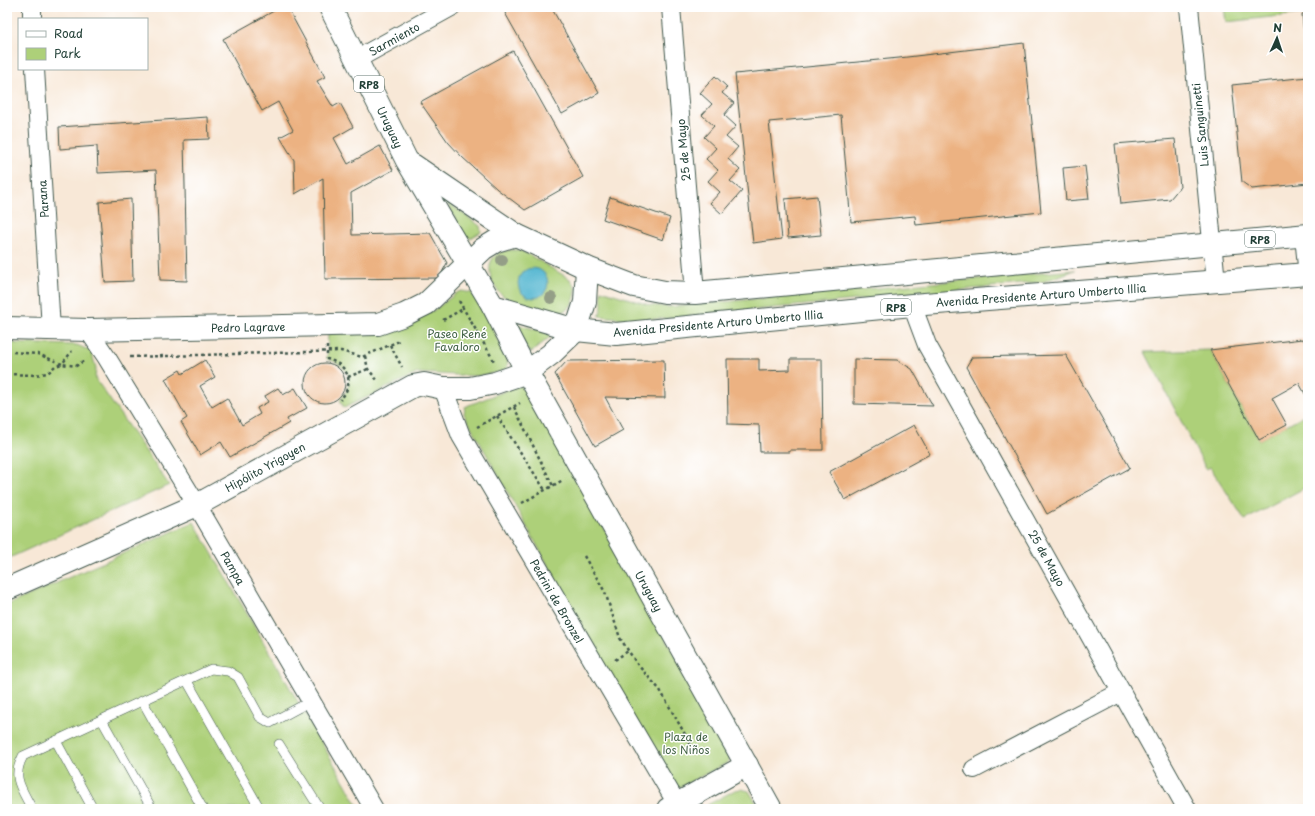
<svg xmlns="http://www.w3.org/2000/svg" width="1315" height="816" font-family="'Playpen Sans',sans-serif">
<rect width="100%" height="100%" fill="#fff"/>
<filter id="ink" filterUnits="userSpaceOnUse"><feTurbulence type="fractalNoise" baseFrequency=".025" numOctaves="2"/><feDisplacementMap in="SourceGraphic" scale="8" xChannelSelector="R" yChannelSelector="G"/><feConvolveMatrix kernelMatrix="1 2 1 2 8 2 1 2 1" color-interpolation-filters="sRGB"/></filter>
<filter id="wash" filterUnits="userSpaceOnUse"><feTurbulence type="fractalNoise" baseFrequency=".012" numOctaves="4" result="noise"/><feDisplacementMap in="SourceGraphic" scale="16" xChannelSelector="R" yChannelSelector="G"/><feGaussianBlur stdDeviation="0.9" result="paint"/><feColorMatrix in="noise" values="0 0 0 0 0 0 0 0 0 0 0 0 0 0 0 0 0 1.4 0 .05"/><feComposite in="paint" operator="in"/></filter>
<g filter="url(#wash)">
<rect width="100%" height="100%" fill="#f8e8d7"/>
<!-- green -->
<g fill="#add079" stroke="#668656">
<polygon points="1224,7 1308,7 1308,13 1226,22"/>
<polygon points="447,202 480,226 481,232 471,238 464,237"/>
<path d="M 509,250 L 519,250 L 526,253 L 570,279 L 576,289 C 574,321 547,314 526,306 C 516,303 506,300 499,292 C 491,284 485,265 495,256 C 499,252 505,251 509,250 Z"/>
<polygon points="1075,270 1043,282 670,318 637,320 599,316 602,307 601,290 649,305 668,307"/>
<path d="M 462,291 L 472,293 L 475,297 L 506,354 L 508,359 L 507,368 L 500,372 L 476,376 L 418,373 L 344,408 L 340,400 C 356,382 348,365 327,359 L 328,332 L 433,311 L 458,292 Z"/>
<polygon points="516,324 549,333 551,336 532,352 528,351 513,326"/>
<polygon points="7,343 77,345 91,351 96,368 95,378 169,485 7,559"/>
<polygon points="1210,350 1259,440 1308,413 1308,486 1245,520 1210,467 1206,469 1145,352"/>
<polygon points="518,386 525,387 732,756 727,763 682,786 677,787 668,781 464,414 465,407 469,405"/>
<polygon points="194,522 360,809 7,809 7,605"/>
<polygon points="741,789 749,791 760,809 700,809 735,790"/>
</g>
<!-- water -->
<circle fill="#52b6d0" stroke="#387a82" cx="533" cy="283" r="15"/>
<g id="blocks">
<!-- building -->
<g fill="#ecb282">
<polygon points="281,7 287,7 325,77 317,81 333,107 340,103 353,127 334,138 348,164 380,146 393,170 351,193 352,235 430,233 447,263 439,278 325,279 323,178 295,194 294,160 280,137 293,130 278,102 262,111 223,39"/>
<polygon points="516,7 551,7 599,93 562,114 505,13"/>
<polygon points="1308,13 1308,65 1307,65 1302,14"/>
<polygon points="1024,43 1041,212 916,225 915,216 851,222 841,115 769,122 782,239 753,243 735,74 899,58"/>
<polygon points="513,51 583,177 525,210 497,189 462,157 448,142 420,102"/>
<polygon points="715,76 727,87 722,93 734,103 724,115 736,126 726,137 738,147 728,159 740,170 730,181 742,191 722,214 710,203 720,192 708,181 718,170 706,159 716,148 704,137 714,126 702,115 712,104 700,93"/>
<polygon points="1308,77 1308,183 1252,189 1242,182 1232,85"/>
<polygon points="208,117 209,139 184,140 187,281 160,280 156,170 98,173 97,146 60,149 59,127"/>
<polygon points="1175,139 1180,187 1170,199 1121,204 1115,144"/>
<polygon points="1085,166 1089,199 1066,201 1063,168"/>
<polygon points="817,196 821,235 788,238 785,199"/>
<polygon points="610,197 670,218 663,240 603,219"/>
<polygon points="131,199 133,281 105,282 99,202"/>
<polygon points="1302,339 1308,343 1308,399 1299,383 1272,398 1287,425 1259,440 1210,350"/>
<polygon points="1066,355 1130,468 1047,514 966,367 972,357"/>
<polygon points="727,359 759,359 759,371 790,370 790,359 822,359 823,450 790,450 790,452 760,452 759,425 728,424"/>
<polygon points="854,359 897,360 912,369 933,406 854,404"/>
<polygon points="205,360 215,377 200,386 212,407 227,398 242,425 260,414 257,408 268,402 265,396 278,388 283,395 295,388 307,408 287,419 289,423 230,457 221,442 200,455 181,422 187,418 165,379 180,370 182,374"/>
<polygon points="664,360 665,398 605,397 623,430 595,446 555,374 567,361"/>
<circle cx="325" cy="383" r="20"/>
<polygon points="914,425 930,454 845,500 829,472"/>
</g>
</g>
</g>
<g filter="url(#ink)">
<use href="#blocks" fill-opacity="0" stroke="#40574c" stroke-width="1"/>
<g fill="none" stroke-linecap="round" stroke-linejoin="round">
<defs>
<g id="lane">
<polyline points="187,681 260,809"/>
<polyline points="143,702 203,809"/>
<polyline points="102,720 152,809"/>
<polyline points="56,741 93,809"/>
<polyline points="279,744 320,809"/>
<path d="M 32,809 C 22,789 11,778 23,756 L 211,669 L 228,671 L 238,677 L 260,717 L 270,723 L 311,701"/>
</g>
<g id="street">
<polyline points="32,7 32,19"/>
<polyline points="671,7 695,293"/>
<polyline points="1189,7 1216,282"/>
<polyline points="357,59 451,7"/>
<polyline points="35,69 51,329"/>
<polyline points="1304,236 1308,276"/>
<polyline points="912,305 927,345 1187,809"/>
<polyline points="88,330 107,358 197,505 374,809"/>
<polyline points="443,388 461,436 680,809"/>
<polyline points="974,769 1121,692"/>
</g>
<g id="secondary">
<polyline points="493,306 527,372 771,809"/>
<polyline points="7,328 88,330 378,324 404,315 426,304 483,249 496,241 516,235"/>
<polyline points="7,589 197,505 413,386 424,384 443,388 470,388 495,383 527,372 551,354 576,330 585,302 587,268"/>
<polyline points="668,809 747,765"/>
</g>
<g id="primary">
<polyline points="330,7 407,161 493,306 576,330 616,334 912,305 1308,274"/>
<polyline points="413,165 516,235 587,268 634,286 665,292 695,293 1308,235"/>
</g>
</defs>
<!-- lane casing -->
<use href="#lane" stroke="#40574c" stroke-width="10"/>
<!-- street casing -->
<use href="#street" stroke="#40574c" stroke-width="20"/>
<!-- secondary casing -->
<use href="#secondary" stroke="#40574c" stroke-width="24"/>
<!-- primary casing -->
<use href="#primary" stroke="#40574c" stroke-width="24"/>
<!-- path -->
<g stroke="#40574c" stroke-width="2.5" stroke-dasharray="3 3" stroke-linecap="butt">
<polyline points="459,301 494,361"/>
<polyline points="443,320 463,309"/>
<polyline points="390,345 402,367"/>
<path d="M 327,346 L 327,359 C 348,365 356,382 340,400"/>
<polyline points="13,352 38,354 62,364 72,351"/>
<polyline points="365,356 368,369 378,381"/>
<polyline points="130,357 341,351 362,357 399,341"/>
<polyline points="7,374 35,375 48,373 55,366 62,364 76,366 85,360"/>
<polyline points="348,377 368,369"/>
<polyline points="514,407 553,486"/>
<polyline points="497,416 545,490"/>
<polyline points="477,427 520,403"/>
<polyline points="522,503 563,480"/>
<polyline points="584,556 605,592 620,638 637,664 660,690 691,745"/>
<polyline points="615,660 628,651"/>
</g>
<!-- lane -->
<use href="#lane" stroke="#fff" stroke-width="9"/>
<!-- street -->
<use href="#street" stroke="#fff" stroke-width="18"/>
<!-- secondary -->
<use href="#secondary" stroke="#fff" stroke-width="22"/>
<!-- primary -->
<use href="#primary" stroke="#fff" stroke-width="22"/>
</g>
<!-- trees -->
<g fill="#949e87">
<circle cx="502" cy="260" r="6"/>
<circle cx="551" cy="298" r="6"/>
</g>
</g>
<g text-anchor="middle" dominant-baseline="central" stroke-width="3" stroke-linejoin="round" paint-order="stroke">
<!-- shield labels -->
<g fill="#fff" stroke="#627771" stroke-width="1">
<rect x="354" y="76" width="30" height="16" rx="3"/>
<rect x="1245" y="231" width="30" height="16" rx="3"/>
<rect x="881" y="299" width="30" height="16" rx="3"/>
</g>
<g font-size="10" font-weight="bold" fill="#1f3d34">
<text x="369" y="84">RP8</text>
<text x="1260" y="239">RP8</text>
<text x="896" y="307">RP8</text>
</g>
<!-- street labels -->
<g font-size="11" fill="#1f3d34" stroke="#fff">
<text transform="translate(394 39) rotate(-29)">Sarmiento</text>
<text transform="translate(1200 125) rotate(-96)">Luis Sanguinetti</text>
<text transform="translate(390 127) rotate(64)">Uruguay</text>
<text transform="translate(683 150) rotate(-95)">25 de Mayo</text>
<text transform="translate(43 199) rotate(-94)">Parana</text>
<text transform="translate(1041 295) rotate(-4)">Avenida Presidente Arturo Umberto Illia</text>
<text transform="translate(718 323) rotate(-5)">Avenida Presidente Arturo Umberto Illia</text>
<text transform="translate(248 327) rotate(-1)">Pedro Lagrave</text>
<text transform="translate(265 467) rotate(-29)">Hipólito Yrigoyen</text>
<text transform="translate(1047 558) rotate(61)">25 de Mayo</text>
<text transform="translate(233 568) rotate(60)">Pampa</text>
<text transform="translate(649 591) rotate(61)">Uruguay</text>
<text transform="translate(557 601) rotate(60)">Pedrini de Bronzel</text>
</g>
<!-- park labels -->
<g font-size="11" fill="#426245" stroke="#fff">
<text x="457" y="333">Paseo René<tspan x="457" dy="13">Favaloro</tspan></text>
<text x="686" y="736">Plaza de<tspan x="686" dy="13">los Niños</tspan></text>
</g>
</g>
<!-- margin -->
<rect width="1315" height="816" fill="none" stroke="#fff" stroke-width="24"/>
<!-- legend -->
<rect x="18" y="18" width="130" height="52" fill="#ffffff" stroke="#a5b1ae"/>
<rect x="26" y="31" width="20" height="6" fill="#ffffff" stroke="#a5b1ae"/>
<text x="54" y="38" font-size="12" fill="#1f3d34">Road</text>
<rect x="26" y="48" width="20" height="12" fill="#add079" stroke="#a5b1ae"/>
<text x="54" y="58" font-size="12" fill="#1f3d34">Park</text>
<!-- north arrow -->
<g transform="translate(1277 38) rotate(3)" stroke="#ffffff" stroke-width="3" paint-order="stroke">
<path d="M0-3L7 15L0 10L-7 15Z" fill="#1f3d34"/>
<text y="-6" font-size="11" font-weight="bold" text-anchor="middle" fill="#1f3d34">N</text>
</g>
</svg>
